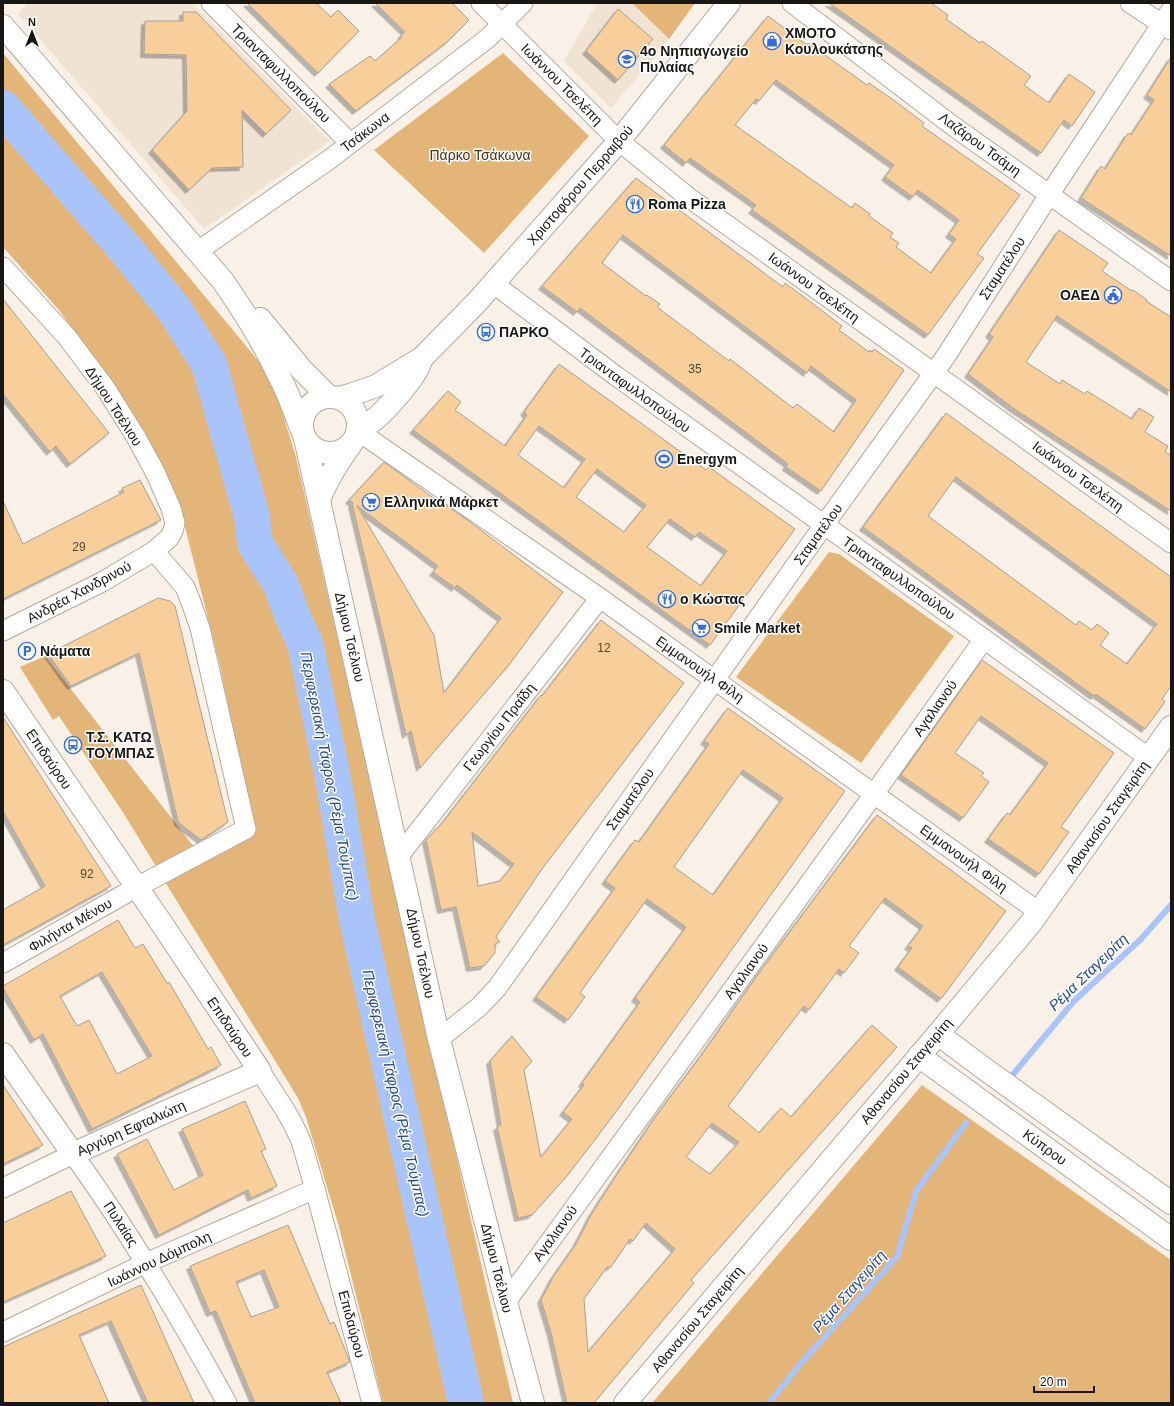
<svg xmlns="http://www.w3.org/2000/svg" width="1174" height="1406" font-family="Arial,sans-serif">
<defs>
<filter id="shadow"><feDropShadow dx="-3.5" dy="3.5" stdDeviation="0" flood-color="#0004"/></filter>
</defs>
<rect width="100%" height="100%" fill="#f9f1e7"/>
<!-- built -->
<g fill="#f0e3d3">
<polygon points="28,3 192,3 330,141 204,229 18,14"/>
<polygon points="597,3 632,3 669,39 611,108 564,61"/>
</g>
<!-- green -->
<g fill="#e4b578">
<polygon points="632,3 695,3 669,39"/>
<polygon points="3,53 271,376 296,457 513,1403 383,1403 339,1227 306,1117 298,1098 162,877 254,829 219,662 183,519 150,443 130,409 59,310 3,247"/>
<polygon points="503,53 589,136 484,253 374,150"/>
<polygon points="829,552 839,554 954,636 861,763 736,677"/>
<polygon points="45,656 198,852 160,873 124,814 59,716 53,720 20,667"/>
<polygon points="922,1085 1171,1260 1171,1403 652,1403"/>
</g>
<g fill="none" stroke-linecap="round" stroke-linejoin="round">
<!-- stream -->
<g stroke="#a8c4fa" stroke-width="6">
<polyline points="1010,1078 1074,1001 1141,939 1171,905"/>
<polyline points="769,1403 801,1363 897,1257 916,1191 966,1123"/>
</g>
<!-- river -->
<polyline stroke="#a8c4fa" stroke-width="36" points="3,108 127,251 173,308 209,364 252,517 255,543 281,585 292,615 305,643 333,778 357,920 466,1403"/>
</g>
<!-- building -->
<g fill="#f8ce9a" stroke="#a79f96" fill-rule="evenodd" filter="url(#shadow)">
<polygon points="247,3 316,3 331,17 338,10 359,31 318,73"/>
<polygon points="375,3 452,3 469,20 447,42 356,111 329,84 370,56 375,61 402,37 401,35 405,32"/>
<polygon points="829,3 931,3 948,15 946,19 980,43 982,41 1031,76 1024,85 1049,103 1069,74 1095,92 1072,126 1064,120 1041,153"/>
<polygon points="618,9 653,39 618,80 586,51"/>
<polygon points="183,12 196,12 291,110 266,134 242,110 243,167 212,168 189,190 152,150 187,111 186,55 144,54 145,21 183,21"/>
<path d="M 768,16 L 807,45 L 808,43 L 867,85 L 869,83 L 895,101 L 924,123 L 922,126 L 1020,195 L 977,254 L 984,258 L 928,335 L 752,210 L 756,205 L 690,158 L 686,163 L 664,145 ZM 776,80 L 894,165 L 885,177 L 913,197 L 918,190 L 959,220 L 949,234 L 956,239 L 931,273 L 896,247 L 899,243 L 890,237 L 893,233 L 869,216 L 870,214 L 855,203 L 852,208 L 735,125 L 756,99 L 759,101 Z"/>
<polygon points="1171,57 1171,256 1081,198 1101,166 1105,169 1128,133 1131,135 1154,100 1147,95"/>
<path d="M 636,178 L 783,287 L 785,283 L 812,303 L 842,326 L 839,330 L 869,352 L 870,350 L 872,352 L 874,349 L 904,370 L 821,491 L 786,467 L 788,464 L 580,308 L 577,312 L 542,286 ZM 623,235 L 807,373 L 811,366 L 856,400 L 834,432 L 797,404 L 793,408 L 730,359 L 729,361 L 657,307 L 660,304 L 647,295 L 646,296 L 602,263 Z"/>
<polygon points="1059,230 1108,263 1102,271 1132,291 1133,290 1147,300 1146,301 1171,317 1171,392 1057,316 1026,362 1060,384 1062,380 1085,394 1087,391 1132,419 1139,408 1154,417 1145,432 1168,446 1165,452 1171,455 1171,511 1013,408 968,374 993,337 989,334"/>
<polygon points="3,299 109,433 70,464 56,446 50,452 3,394"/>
<path d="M 559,364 L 706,470 L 709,467 L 795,529 L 710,645 L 413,430 L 448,391 L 461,402 L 455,410 L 505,446 L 527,415 L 524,412 ZM 539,426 L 585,459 L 564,488 L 518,455 ZM 597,469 L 646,505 L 624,532 L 576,497 ZM 670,519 L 695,537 L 699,532 L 727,551 L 701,586 L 647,547 Z"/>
<path d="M 946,413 L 1171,577 L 1171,686 L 1162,699 L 1165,702 L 1145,729 L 1096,694 L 1094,696 L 863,527 ZM 956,477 L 1157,624 L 1127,664 L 1100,645 L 1109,633 L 1097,624 L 1092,630 L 1079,621 L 1076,625 L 928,516 Z"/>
<path d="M 384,462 L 439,502 L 440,501 L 466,519 L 563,592 L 509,665 L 420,768 L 411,731 L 406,735 L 384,638 L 352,504 L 353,503 L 349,500 ZM 357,506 L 438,566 L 433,572 L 455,588 L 457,585 L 501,618 L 444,693 L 434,635 Z"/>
<polygon points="140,480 161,520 3,599 3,501 23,544 124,492 122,488"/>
<polygon points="158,598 170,601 175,606 228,822 201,840 178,822 139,653 71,686 48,654"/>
<path d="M 601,620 L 684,683 L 542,869 L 496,937 L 500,942 L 495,944 L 495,953 L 484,966 L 470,968 L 456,907 L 441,910 L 426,840 L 443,822 L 541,695 L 542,696 ZM 472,832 L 514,864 L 500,881 L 478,886 Z"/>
<polygon points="982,660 1114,753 1061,827 1069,832 1039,874 988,839 1007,813 1010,815 1048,763 981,716 955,753 984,773 981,776 989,782 963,818 901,775"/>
<path d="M 728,708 L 845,791 L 618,1109 L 597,1137 L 567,1176 L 532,1215 L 518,1218 L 497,1127 L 501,1125 L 490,1061 L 512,1036 L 532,1061 L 524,1070 L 541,1157 L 572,1119 L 563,1112 L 584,1085 L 582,1083 L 640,1002 L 635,998 L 686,927 L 647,899 L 580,993 L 585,997 L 568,1020 L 536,997 L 615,888 L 605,881 L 635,840 L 639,842 L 709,744 L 704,741 ZM 743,770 L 783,798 L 713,895 L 674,867 Z"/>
<polygon points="3,717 111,886 3,945 3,910 45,886 3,811"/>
<path d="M 877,815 L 1006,911 L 941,999 L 898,967 L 912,948 L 908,946 L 923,926 L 885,898 L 849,946 L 859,953 L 844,973 L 839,969 L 809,1010 L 804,1006 L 728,1106 L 759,1133 L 781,1108 L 791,1117 L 872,1025 L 897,1047 L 691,1280 L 694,1283 L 594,1403 L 567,1403 L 551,1333 L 541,1300 L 553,1277 L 576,1244 L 592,1213 L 612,1182 L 656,1116 L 703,1053 L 759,973 ZM 712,1123 L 739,1142 L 710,1174 L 686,1157 ZM 646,1223 L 675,1249 L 588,1352 L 584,1299 L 607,1267 L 611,1267 L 630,1239 L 633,1241 Z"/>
<path d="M 118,920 L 135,948 L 143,944 L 167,983 L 169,982 L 208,1049 L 211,1047 L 221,1065 L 92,1129 L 43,1034 L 34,1040 L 3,988 L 3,986 ZM 102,972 L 152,1056 L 117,1074 L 89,1020 L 77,1026 L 60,996 Z"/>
<polygon points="3,1085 43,1145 3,1164"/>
<polygon points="245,1101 266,1149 261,1151 277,1186 251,1198 248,1190 159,1235 117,1154 147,1139 174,1190 203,1175 182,1129"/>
<polygon points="71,1191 106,1256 3,1302 3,1223"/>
<path d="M 288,1225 L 330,1324 L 334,1322 L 350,1362 L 327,1372 L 341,1403 L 255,1403 L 216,1311 L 210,1313 L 190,1266 ZM 264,1270 L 279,1307 L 251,1317 L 236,1282 Z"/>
<polygon points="141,1285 194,1403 148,1403 111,1321 79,1335 109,1403 3,1403 3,1347"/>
</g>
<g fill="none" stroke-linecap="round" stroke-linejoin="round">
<defs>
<g id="street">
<polyline points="211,3 350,143"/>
<polyline points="481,3 619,141 688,197 1171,543"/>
<polyline points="792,3 953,126 1171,281"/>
<polyline points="1130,3 1171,30"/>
<polyline points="198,251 330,159 488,38 523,3"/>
<polyline points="3,267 67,337 106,389 136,437 155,472 171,508 175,523 173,531 169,538 154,551 102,582 3,631"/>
<polyline points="494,284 616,376 984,639 1149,758"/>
<polyline points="358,431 600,598 1039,912"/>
<polyline points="399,856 600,598"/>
<polyline points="3,963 137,887 246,829 200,628 191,602 185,587 154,551"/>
<polyline points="439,1039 479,1007 497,988 824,525 946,356 1049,195 1171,10"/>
<polyline points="260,1071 285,1110 293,1124 301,1141 315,1189 372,1403"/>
<path d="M 3,1188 L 73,1154 C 130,1233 180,1317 227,1403"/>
<polyline points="506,1302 874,794 984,639"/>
<polyline points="3,1332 146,1263 315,1189"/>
</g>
<g id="secondary">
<path d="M 3,26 L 223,281 C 243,310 263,341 278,374 C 288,392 295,412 302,431"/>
<polyline points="260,319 302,370 329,397"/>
<circle cx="330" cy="425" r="28"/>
<polyline points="339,398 353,394 376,386 422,358 477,302 619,141 729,3"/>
<path d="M 359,426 C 362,424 367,424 371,422 C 383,414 416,377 420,363"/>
<polyline points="305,438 439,1039 506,1302 533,1403"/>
<path d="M 319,500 C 327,479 338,462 351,444"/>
<polyline points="3,691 164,927 260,1071 163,1113 73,1154 3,1054"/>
<polyline points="938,1034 982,1067 1171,1203"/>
<polyline points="919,1056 1171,1239"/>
<polyline points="625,1403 938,1034 1030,924 1171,727"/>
</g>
</defs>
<!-- street casing -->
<use href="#street" stroke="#b2aaa1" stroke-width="21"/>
<!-- secondary casing -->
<use href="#secondary" stroke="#b2aaa1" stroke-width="24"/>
<!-- street -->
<use href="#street" stroke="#fff" stroke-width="19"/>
<!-- secondary -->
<use href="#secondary" stroke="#fff" stroke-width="22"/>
</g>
<!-- icons -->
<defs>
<symbol id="shop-ring" viewBox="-11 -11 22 22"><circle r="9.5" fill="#fff" stroke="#386bdb" stroke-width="1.5"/><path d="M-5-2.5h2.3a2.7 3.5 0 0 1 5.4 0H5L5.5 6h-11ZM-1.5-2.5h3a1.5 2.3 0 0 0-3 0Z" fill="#386bdb"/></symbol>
<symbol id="school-ring" viewBox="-11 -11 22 22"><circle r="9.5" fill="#fff" stroke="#386bdb" stroke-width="1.5"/><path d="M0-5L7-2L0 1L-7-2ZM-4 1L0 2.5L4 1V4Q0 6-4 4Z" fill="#386bdb"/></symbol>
<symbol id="restaurant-ring" viewBox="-11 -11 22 22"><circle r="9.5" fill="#fff" stroke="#386bdb" stroke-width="1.5"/><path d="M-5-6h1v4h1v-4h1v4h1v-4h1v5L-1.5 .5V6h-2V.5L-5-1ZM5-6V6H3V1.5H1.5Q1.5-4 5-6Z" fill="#386bdb"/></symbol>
<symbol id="civic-ring" viewBox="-11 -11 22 22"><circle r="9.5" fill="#fff" stroke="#386bdb" stroke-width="1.5"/><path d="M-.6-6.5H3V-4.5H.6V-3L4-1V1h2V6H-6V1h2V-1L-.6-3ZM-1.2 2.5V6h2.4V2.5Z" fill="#386bdb"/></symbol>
<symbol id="bus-ring" viewBox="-11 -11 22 22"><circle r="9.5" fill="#fff" stroke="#386bdb" stroke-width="1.5"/><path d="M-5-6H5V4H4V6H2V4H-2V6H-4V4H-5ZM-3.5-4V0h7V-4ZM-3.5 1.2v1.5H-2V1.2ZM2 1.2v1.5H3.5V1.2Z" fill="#386bdb"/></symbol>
<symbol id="stadium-ring" viewBox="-11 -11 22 22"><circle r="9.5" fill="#fff" stroke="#386bdb" stroke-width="1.5"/><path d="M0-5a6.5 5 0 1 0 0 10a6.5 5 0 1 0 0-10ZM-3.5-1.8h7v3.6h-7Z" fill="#386bdb"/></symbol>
<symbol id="supermarket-ring" viewBox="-11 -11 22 22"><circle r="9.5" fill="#fff" stroke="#386bdb" stroke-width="1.5"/><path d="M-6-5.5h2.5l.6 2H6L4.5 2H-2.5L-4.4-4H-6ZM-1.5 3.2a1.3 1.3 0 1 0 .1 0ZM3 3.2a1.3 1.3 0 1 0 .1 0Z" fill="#386bdb"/></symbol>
<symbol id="parking-ring" viewBox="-11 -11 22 22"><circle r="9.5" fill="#fff" stroke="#386bdb" stroke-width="1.5"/><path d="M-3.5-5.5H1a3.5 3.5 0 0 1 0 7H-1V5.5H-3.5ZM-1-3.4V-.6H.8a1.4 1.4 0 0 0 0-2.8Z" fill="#386bdb"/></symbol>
</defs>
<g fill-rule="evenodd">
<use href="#shop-ring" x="762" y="31" width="20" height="20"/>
<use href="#school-ring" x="617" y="49" width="20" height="20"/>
<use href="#restaurant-ring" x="625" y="194" width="20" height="20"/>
<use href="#civic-ring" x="1103" y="285" width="20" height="20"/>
<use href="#bus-ring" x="476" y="322" width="20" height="20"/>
<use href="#stadium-ring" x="654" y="449" width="20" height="20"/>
<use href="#supermarket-ring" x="361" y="492" width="20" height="20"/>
<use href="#restaurant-ring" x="657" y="589" width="20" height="20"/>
<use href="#supermarket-ring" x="691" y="618" width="20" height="20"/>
<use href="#parking-ring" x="17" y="641" width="20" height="20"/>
<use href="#bus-ring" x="63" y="735" width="20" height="20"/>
</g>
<g text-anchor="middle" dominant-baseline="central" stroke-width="3" stroke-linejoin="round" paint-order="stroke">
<!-- number labels -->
<g font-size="12" fill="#514535">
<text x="695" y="369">35</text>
<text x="79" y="547">29</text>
<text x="604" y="648">12</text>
<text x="87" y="874">92</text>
</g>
<!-- poi labels -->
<g font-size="14" font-weight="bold" fill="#191713" stroke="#fff" text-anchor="start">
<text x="785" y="33">XMOTO<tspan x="785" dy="16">Κουλουκάτσης</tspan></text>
<text x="640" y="51">4ο Νηπιαγωγείο<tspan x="640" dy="16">Πυλαίας</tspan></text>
<text x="648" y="204">Roma Pizza</text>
<text x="1100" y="295" text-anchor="end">ΟΑΕΔ</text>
<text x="499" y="332">ΠΑΡΚΟ</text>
<text x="677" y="459">Energym</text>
<text x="384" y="502">Ελληνικά Μάρκετ</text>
<text x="680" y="599">ο Κώστας</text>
<text x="714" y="628">Smile Market</text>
<text x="40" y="651">Νάματα</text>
<text x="86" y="737">Τ.Σ. ΚΑΤΩ<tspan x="86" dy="16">ΤΟΥΜΠΑΣ</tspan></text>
</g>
<!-- street labels -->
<g font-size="14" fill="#191713" stroke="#fff">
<text transform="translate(281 73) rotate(45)">Τριανταφυλλοπούλου</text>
<text transform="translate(562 84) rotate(45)">Ιωάννου Τσελέπη</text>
<text transform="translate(365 132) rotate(-37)">Τσάκωνα</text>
<text transform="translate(980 144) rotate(36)">Λαζάρου Τσάμη</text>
<text transform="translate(580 185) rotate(-49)">Χριστοφόρου Περραιβού</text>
<text transform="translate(1002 268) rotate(-57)">Σταματέλου</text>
<text transform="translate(814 287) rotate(36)">Ιωάννου Τσελέπη</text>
<text transform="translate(635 390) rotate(36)">Τριανταφυλλοπούλου</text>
<text transform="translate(114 406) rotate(57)">Δήμου Τσέλιου</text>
<text transform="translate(1078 476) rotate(36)">Ιωάννου Τσελέπη</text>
<text transform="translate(818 534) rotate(-54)">Σταματέλου</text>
<text transform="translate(899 578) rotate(35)">Τριανταφυλλοπούλου</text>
<text transform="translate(79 592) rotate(-28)">Ανδρέα Χανδρινού</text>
<text transform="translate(350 637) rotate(77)">Δήμου Τσέλιου</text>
<text transform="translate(700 669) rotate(35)">Εμμανουήλ Φίλη</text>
<text transform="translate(935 708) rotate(-55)">Αγαλιανού</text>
<text transform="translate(499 727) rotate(-52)">Γεωργίου Πραΐδη</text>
<text transform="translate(49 759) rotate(56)">Επιδαύρου</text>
<text transform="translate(630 799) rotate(-55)">Σταματέλου</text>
<text transform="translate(1107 817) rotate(-55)">Αθανασίου Σταγειρίτη</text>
<text transform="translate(964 858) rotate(36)">Εμμανουήλ Φίλη</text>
<text transform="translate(70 925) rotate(-30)">Φιλήντα Μένου</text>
<text transform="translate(421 953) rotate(78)">Δήμου Τσέλιου</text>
<text transform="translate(746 971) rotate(-54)">Αγαλιανού</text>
<text transform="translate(230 1027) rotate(56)">Επιδαύρου</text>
<text transform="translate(906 1071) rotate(-50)">Αθανασίου Σταγειρίτη</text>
<text transform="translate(131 1128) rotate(-24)">Αργύρη Εφταλιώτη</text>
<text transform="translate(1045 1147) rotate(36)">Κύπρου</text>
<text transform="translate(121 1224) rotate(57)">Πυλαίας</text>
<text transform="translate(555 1233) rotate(-54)">Αγαλιανού</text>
<text transform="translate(159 1259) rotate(-25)">Ιωάννου Δόμπολη</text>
<text transform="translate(497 1268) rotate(76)">Δήμου Τσέλιου</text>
<text transform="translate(697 1319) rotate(-50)">Αθανασίου Σταγειρίτη</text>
<text transform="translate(352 1324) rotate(75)">Επιδαύρου</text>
</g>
<!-- park labels -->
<g font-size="14" fill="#473114" stroke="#fff">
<text x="480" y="155">Πάρκο Τσάκωνα</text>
</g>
<!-- water labels -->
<g font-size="15" font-style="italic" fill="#264a98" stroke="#fff">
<text transform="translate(330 776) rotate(79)">Περιφερειακή Τάφρος (Ρέμα Τούμπας)</text>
<text transform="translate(1088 972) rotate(-44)">Ρέμα Σταγειρίτη</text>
<text transform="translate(396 1093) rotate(77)">Περιφερειακή Τάφρος (Ρέμα Τούμπας)</text>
<text transform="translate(849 1291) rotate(-49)">Ρέμα Σταγειρίτη</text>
</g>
</g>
<!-- border -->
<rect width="1174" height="1406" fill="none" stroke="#191713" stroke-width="8"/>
<!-- north arrow -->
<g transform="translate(32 32)" stroke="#ffffff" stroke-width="3" paint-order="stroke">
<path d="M0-3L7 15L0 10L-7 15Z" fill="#191713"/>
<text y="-6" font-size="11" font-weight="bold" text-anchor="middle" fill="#191713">N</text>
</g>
<!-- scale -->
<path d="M1034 1386v6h60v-6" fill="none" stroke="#191713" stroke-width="2"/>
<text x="1040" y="1386" font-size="12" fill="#191713" stroke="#ffffff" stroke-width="3" paint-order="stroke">20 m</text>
</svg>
